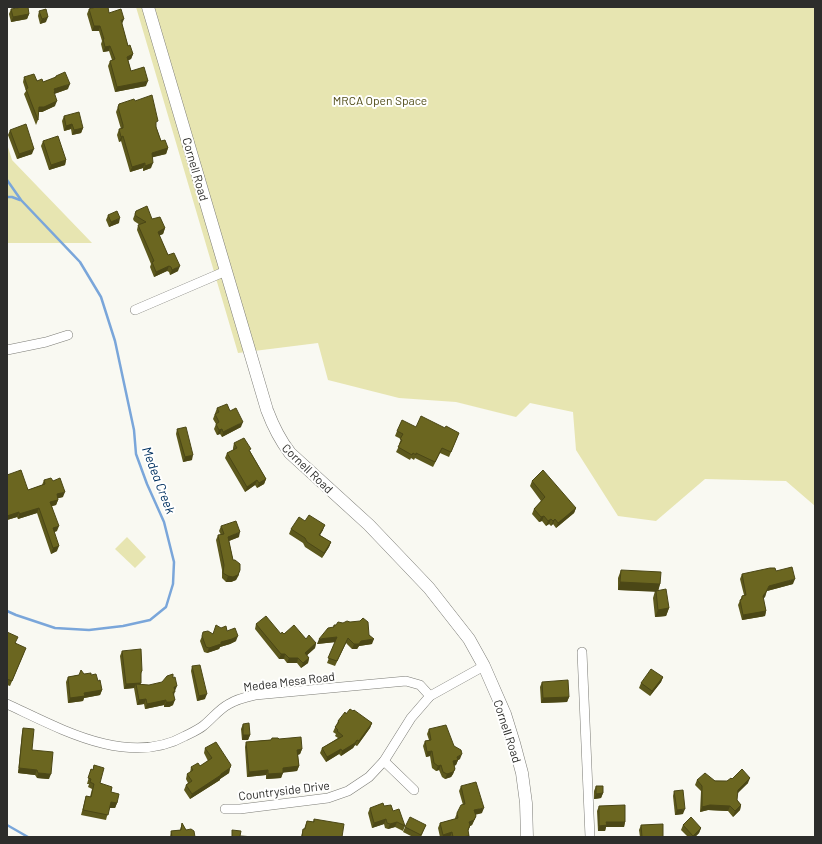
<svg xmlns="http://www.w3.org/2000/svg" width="822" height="844" font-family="Barlow,sans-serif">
<rect width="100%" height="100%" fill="#f9f9f2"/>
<!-- green -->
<g fill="#e7e5b1">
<polygon points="136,7 815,7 815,506 786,481 705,479 656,521 618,516 576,450 573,412 530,403 516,417 456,402 399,398 328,380 318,343 238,353"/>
<polygon points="7,144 12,160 92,243 7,243"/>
<polygon points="127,537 146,557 135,568 115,549"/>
</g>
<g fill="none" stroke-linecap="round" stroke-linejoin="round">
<!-- stream -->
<g stroke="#7aa6da" stroke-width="2.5">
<polyline points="7,180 21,200 80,262 101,297 115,341 134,430 136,454 147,484 164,522 174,562 173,584 166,607 150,620 123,626 89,630 55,628 16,615 7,611"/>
<polyline points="7,197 12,197 20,200"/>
<polyline points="7,825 28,837"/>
</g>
<defs>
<g id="minor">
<polyline points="135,310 226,271"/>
<polyline points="7,350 46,342 68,335"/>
<polyline points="582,652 590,837"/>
<path d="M 7,704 C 59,728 128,768 185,736 C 191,733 198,730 203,726 C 212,719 219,709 229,704 C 237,699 246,697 255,695 L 406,681 L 420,685 L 430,696"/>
<polyline points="384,761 414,790"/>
<polyline points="225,809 240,809 328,798 348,791 369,777 384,761 411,718 430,696 484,666"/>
</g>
<path id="major" d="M 148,7 L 267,410 C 273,426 280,440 290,453 L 369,525 L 429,588 L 469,639 L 484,666 L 505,714 L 514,743 L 522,773 L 526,803 L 527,837"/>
</defs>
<!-- minor casing -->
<use href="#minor" stroke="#7c7c76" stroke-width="10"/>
<!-- major casing -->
<use href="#major" stroke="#7c7c76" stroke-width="13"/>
<!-- minor -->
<use href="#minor" stroke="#fff" stroke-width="9"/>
<!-- major -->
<use href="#major" stroke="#fff" stroke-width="12"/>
</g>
<!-- wall -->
<g fill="#5c581c">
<polygon points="11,9 29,14 27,19 11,22 9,14"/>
<polygon points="89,9 109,13 122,24 128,46 133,54 131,59 128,60 131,71 146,86 115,92 108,66 110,61 112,60 109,51 103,52 101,44 102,41 99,31 92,31 87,14"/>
<polygon points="39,11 46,22 40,24 38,16"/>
<polygon points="56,76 68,89 54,94 55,106 42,112 38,112 38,120 36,125 24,94 26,91 23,82 24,77 43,82 55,78"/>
<polygon points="135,101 156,126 161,141 168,148 166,154 152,157 151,168 143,171 143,168 130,172 121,141 119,142 117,135 119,129 121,129 116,112 119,104"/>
<polygon points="64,116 83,128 81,133 72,135 71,129 64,131 62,121"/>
<polygon points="10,130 32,154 17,159 8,135"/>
<polygon points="43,141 66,160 65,165 49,170 41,146"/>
<polygon points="136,211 152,219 165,228 163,234 159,235 168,255 178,271 170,275 169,272 167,271 154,277 150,267 151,264 137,230 138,225 140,225 134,221 133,219"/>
<polygon points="108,215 119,223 109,227 106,220"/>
<polygon points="217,408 230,411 241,427 222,437 220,434 217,435 214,429 216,424 213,419"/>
<polygon points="416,427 457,438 449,457 440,453 433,467 415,458 414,460 411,458 410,460 396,452 400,444 399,444 401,439 395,436 397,431"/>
<polygon points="177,429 192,460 183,462 176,434"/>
<polygon points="234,443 250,451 266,479 264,484 257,488 255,485 245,492 225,458 227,453 233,450 233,448"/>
<polygon points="7,475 28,490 42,485 44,480 53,481 63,497 58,498 58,500 56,505 52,506 57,531 54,532 57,551 51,554 37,513 18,519 17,517 7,520"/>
<polygon points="532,481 576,508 574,513 556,528 553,524 551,526 549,524 546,526 542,521 539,522 532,514 534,509 541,501 530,486"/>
<polygon points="305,521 323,530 320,535 331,542 329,547 322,558 305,547 303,543 289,534 291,529"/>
<polygon points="221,526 239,537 229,541 233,560 239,575 236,580 231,582 226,582 222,578 222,570 216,540 218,535 221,535 219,531"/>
<polygon points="621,570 660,584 658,590 669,608 666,616 655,617 653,598 655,591 618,590 618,578"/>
<polygon points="776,571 793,584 767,591 765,597 763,598 766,611 765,616 742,620 738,605 742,596 744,595 740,579 742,574"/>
<polygon points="256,624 281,634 306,639 316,643 315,648 307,655 309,658 308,663 301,668 297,663 287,663 284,659 279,659 255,629"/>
<polygon points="334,625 369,635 372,644 359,646 357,649 352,649 346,643 335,666 327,663 335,642 317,644 333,627"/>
<polygon points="227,631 236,641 230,644 220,647 219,649 207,653 204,652 200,641 202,636"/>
<polygon points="7,632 24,653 10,686 7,685"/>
<polygon points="122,651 142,671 141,674 140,684 175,691 174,695 173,705 169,707 164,707 164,705 145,709 144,704 137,705 134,688 124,689 120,656"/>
<polygon points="192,666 205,699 197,701 191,671"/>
<polygon points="84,674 91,675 102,690 100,695 84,698 83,701 68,703 66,682 68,677"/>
<polygon points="663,677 661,682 650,696 639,688 641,683"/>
<polygon points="542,682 569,697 567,702 541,703 540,687"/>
<polygon points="353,711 372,723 370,728 357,746 355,745 353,748 341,756 339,754 326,762 320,753 322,748 338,738 335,736 336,734 333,732 338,721 346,714"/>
<polygon points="243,724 250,735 248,740 242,740 241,729"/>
<polygon points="23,728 32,750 49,779 37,778 35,775 18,773 22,733"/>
<polygon points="429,729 454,746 460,759 458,760 456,765 454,766 455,769 453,774 451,777 445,779 442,777 439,770 436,771 432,768 430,756 426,757 423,746 425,741 429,740 427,734"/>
<polygon points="279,739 302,749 300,754 298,755 299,766 297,771 283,772 281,778 266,779 266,775 247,777 245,747 246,742"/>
<polygon points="205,748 230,768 229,773 220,779 220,780 190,799 184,790 186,785 188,783 186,779 187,774 190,773 191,767 200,766 208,761 204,753"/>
<polygon points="94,765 100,783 111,792 117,803 115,808 109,808 106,820 81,815 86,796 90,797 92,789 88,787 89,784 87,784 91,769 93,770"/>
<polygon points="732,779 748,783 737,793 737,800 741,805 740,810 733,817 728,811 708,810 700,812 701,791 695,785 697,780 727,781"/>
<polygon points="461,786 482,813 475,815 476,816 474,821 472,825 470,826 468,831 469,836 469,837 440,837 438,828 440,823 455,819 455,818 457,813 463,805 459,791"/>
<polygon points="596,786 603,793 601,798 594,799 594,791"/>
<polygon points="674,791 683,814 675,815 673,796"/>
<polygon points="384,806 393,811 405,826 403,831 395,827 388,829 385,828 384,824 372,828 368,813 370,808"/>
<polygon points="599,806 625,822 624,827 606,827 605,831 598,831 597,811"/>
<polygon points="314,819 342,837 301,837 303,829 304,829 307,821 313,822"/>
<polygon points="182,823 186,830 195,837 170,837 171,831 180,830"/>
<polygon points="426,825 421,837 413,837 403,832 405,827"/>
<polygon points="641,825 663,837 640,837 639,830"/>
<polygon points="683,825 701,828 699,833 695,837 688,837 681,830"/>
</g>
<!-- shaded-wall -->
<g fill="#4b4716">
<polygon points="29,14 27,19 11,22 13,17"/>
<polygon points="48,17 46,22 40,24 42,19"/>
<polygon points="124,19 122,24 121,20"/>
<polygon points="94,26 100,26 99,31 92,31"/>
<polygon points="110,46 109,51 103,52 105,47"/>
<polygon points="133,54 131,59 125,62 127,57"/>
<polygon points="148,81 146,86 115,92 117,87"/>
<polygon points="70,84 68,89 54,94 52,97 54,89"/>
<polygon points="57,101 55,106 42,112 37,112 39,107"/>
<polygon points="72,124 71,129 64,131 66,126"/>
<polygon points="83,128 81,133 72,135 74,130"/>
<polygon points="123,136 121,141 119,142 121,137"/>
<polygon points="168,148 166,154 150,158 152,153"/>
<polygon points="34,149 32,154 17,159 19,154"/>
<polygon points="66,160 65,165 49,170 51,165"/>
<polygon points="145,163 143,168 130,172 132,167"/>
<polygon points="153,163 151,168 143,171 145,166"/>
<polygon points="120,218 119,223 109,227 111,222"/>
<polygon points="165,228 163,234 156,237 158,232"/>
<polygon points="169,266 167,271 154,277 156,272"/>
<polygon points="180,266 178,271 170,275 172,270"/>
<polygon points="243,422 241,427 222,437 223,432"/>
<polygon points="222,429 220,434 217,435 219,430"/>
<polygon points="193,455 192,460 183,462 185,457"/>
<polygon points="266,479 264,484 257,488 259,483"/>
<polygon points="257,480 255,485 245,492 247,487"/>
<polygon points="65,492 63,497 55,499 57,494"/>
<polygon points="58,500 56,505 48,507 50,502"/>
<polygon points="39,508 37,513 18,519 19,514"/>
<polygon points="576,508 574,513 556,528 558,523"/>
<polygon points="19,512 17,517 7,520 7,516"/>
<polygon points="544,516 542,521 539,522 541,517"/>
<polygon points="551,519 549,524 546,526 548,521"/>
<polygon points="555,519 553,524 551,526 553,521"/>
<polygon points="325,525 323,530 317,540 319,535"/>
<polygon points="59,526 57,531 51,533 53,528"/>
<polygon points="240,532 239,537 226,542 228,537"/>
<polygon points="331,542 329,547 322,558 324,553"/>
<polygon points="59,546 57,551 51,554 53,548"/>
<polygon points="240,570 236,580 231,582 226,582 228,576"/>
<polygon points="795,579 793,584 767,591 769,586"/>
<polygon points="620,582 660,584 658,592 618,590"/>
<polygon points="766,592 765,597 761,601 763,596"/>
<polygon points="669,608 666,616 655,617 658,610"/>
<polygon points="766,611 765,616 742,620 743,615"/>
<polygon points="238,636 236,641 230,644 220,647 219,649 207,653 209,648 221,642"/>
<polygon points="337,637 336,642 317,644 319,639"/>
<polygon points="374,639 372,644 359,646 357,649 352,649 354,644 361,641"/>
<polygon points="316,643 315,648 304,658 305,653"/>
<polygon points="281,654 285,654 284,659 279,659"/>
<polygon points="289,658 298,658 297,663 287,663"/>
<polygon points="309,658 308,663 301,668 303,663"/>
<polygon points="663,677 661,682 650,696 652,691"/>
<polygon points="141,683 139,688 136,684 134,688 124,689 126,684"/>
<polygon points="177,686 175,691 172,692 174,687"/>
<polygon points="102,690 100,695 84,698 83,701 68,703 70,698 84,693"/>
<polygon points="207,694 205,699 197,701 199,696"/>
<polygon points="569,697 567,702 541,703 543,698"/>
<polygon points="146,699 144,704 137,705 139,700"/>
<polygon points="166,700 164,705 145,709 147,704"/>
<polygon points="175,700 173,705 169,707 164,707 166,702"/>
<polygon points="372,723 370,728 357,746 359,741"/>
<polygon points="243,735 250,735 248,740 242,740"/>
<polygon points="357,740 355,745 353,748 341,756 342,751"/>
<polygon points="302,749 300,754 296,755 297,750"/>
<polygon points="341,749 339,754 326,762 327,757"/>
<polygon points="432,751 430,756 426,757 427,752"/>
<polygon points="462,754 460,759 458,760 456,765 451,766 453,761 457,757"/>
<polygon points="441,765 439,770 436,771 438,766"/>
<polygon points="299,766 297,771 281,773 283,768"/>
<polygon points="19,768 37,770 35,775 18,773"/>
<polygon points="230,768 229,773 220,779 220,780 190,799 192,794"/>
<polygon points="455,769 453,774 451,777 445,779 447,774"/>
<polygon points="268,770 266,775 247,777 249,772"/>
<polygon points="38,773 51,774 49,779 37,778"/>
<polygon points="283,773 281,778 266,779 268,774"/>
<polygon points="750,778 748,783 736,795 738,790"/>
<polygon points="603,793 601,798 594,799 596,794"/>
<polygon points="111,802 117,803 115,808 109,808"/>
<polygon points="710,805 730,806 728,811 708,810 700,812 702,807"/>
<polygon points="741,805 740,810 733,817 735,811"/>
<polygon points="484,808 482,813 472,815 474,810"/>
<polygon points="685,809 683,814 675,815 677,810"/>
<polygon points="476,816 472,825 470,826 466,835 469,822"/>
<polygon points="386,819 384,824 372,828 374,823"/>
<polygon points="397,822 395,827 388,829 390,824"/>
<polygon points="606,822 625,822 624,827 606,827 605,831 598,831 599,826"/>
<polygon points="701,828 699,833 695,837 693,837 693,836"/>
<polygon points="452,832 450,837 442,837 443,835"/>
</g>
<!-- building -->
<g fill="#6b6620" stroke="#4b4716">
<polygon points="23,7 28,7 29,14 13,17 11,9"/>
<polygon points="96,7 108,7 109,13 121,9 124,19 121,20 128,46 130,45 133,54 127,57 131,71 144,67 148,81 117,87 110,61 115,59 110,46 105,47 103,39 104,39 100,26 94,26 89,9"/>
<polygon points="46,9 48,17 42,19 39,11"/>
<polygon points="65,72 70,84 54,89 55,91 54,92 57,101 44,107 39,107 38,120 26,89 28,88 24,77 34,74 37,81 42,79 43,82 56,77 56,76"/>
<polygon points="152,95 158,121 156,122 156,127 161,141 165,140 168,148 152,153 153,163 145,166 145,163 132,167 123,136 121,137 119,129 123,128 123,125 118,107 119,104 134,99 135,101"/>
<polygon points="79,112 83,128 74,130 72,124 66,126 64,116"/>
<polygon points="26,124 34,149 19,154 10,130"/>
<polygon points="58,136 66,160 51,165 43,141"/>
<polygon points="147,206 152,219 160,217 165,228 158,232 168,255 174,253 180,266 172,270 171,267 169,266 156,272 152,262 154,261 138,225 146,222 136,216 135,214 136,211"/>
<polygon points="117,211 120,218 111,222 108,215"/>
<polygon points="227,404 230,411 236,408 243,422 223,432 222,429 219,430 216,424 219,422 215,414 219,412 217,408"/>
<polygon points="421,416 445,428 446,426 459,433 451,452 442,448 435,462 416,453 416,455 413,453 412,455 398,447 402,440 400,439 403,434 397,431 402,420 416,427"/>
<polygon points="186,427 193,455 185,457 177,429"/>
<polygon points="244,438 251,449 249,450 266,479 259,483 257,480 247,487 227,453 237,448 234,443"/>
<polygon points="21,470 28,490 45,484 44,480 51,478 53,481 60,478 65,492 57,494 58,500 50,502 59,526 53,528 59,546 53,548 39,508 19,514 19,512 7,516 7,475"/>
<polygon points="543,470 576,508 558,523 555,519 553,521 551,519 548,521 544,516 541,517 534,509 545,497 532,481"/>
<polygon points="309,515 325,525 319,535 331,542 324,553 307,542 305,538 291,529 299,517 305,521"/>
<polygon points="236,521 240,532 228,537 233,560 235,560 240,564 240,570 238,575 233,577 228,576 223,573 224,565 218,535 224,534 221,526"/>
<polygon points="792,567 795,579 769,586 766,592 763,596 766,611 743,615 740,600 742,599 742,596 746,595 742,574 770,568 775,568 776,571"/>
<polygon points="621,570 661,572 660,584 620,582"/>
<polygon points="666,589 669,608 658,610 656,591"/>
<polygon points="266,616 281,634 282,632 284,634 294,625 306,639 309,635 316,643 305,653 309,658 303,663 298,658 289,658 285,654 281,654 256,624"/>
<polygon points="363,618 368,622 369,635 374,639 361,641 359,644 354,644 348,638 337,661 328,658 337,637 319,639 328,628 334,627 334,625 336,625 338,622 343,623 347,621 350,622 360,621"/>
<polygon points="216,625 221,628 226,626 227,631 235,628 238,636 232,639 221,642 221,644 209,648 206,647 202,636 203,632 208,631 213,634"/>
<polygon points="7,632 18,637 15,643 26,648 12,681 7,679"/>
<polygon points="141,649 142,671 141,672 141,683 126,684 122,651"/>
<polygon points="200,665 207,694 199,696 192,666"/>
<polygon points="651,669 663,677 652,691 641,683"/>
<polygon points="81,670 84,674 91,673 91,675 96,674 98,681 100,680 102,690 84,693 85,696 70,698 68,677 79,675"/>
<polygon points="173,674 173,678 175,677 177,686 174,687 175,692 173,692 175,700 171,702 166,702 166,700 147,704 146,699 139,700 136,684 149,685 162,682 167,676"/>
<polygon points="568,680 569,697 543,698 542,682"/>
<polygon points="350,709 353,711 354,710 372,723 359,741 357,740 355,743 342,751 341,749 327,757 322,748 343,736 337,731 338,730 335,727 339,722 338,721 345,712 346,714"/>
<polygon points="249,723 250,735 243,735 243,724"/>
<polygon points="446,725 454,746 461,750 462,754 457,757 458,760 453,761 455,769 453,772 447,774 443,772 441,765 438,766 434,763 432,751 427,752 425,741 431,740 429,729"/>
<polygon points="23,728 34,729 32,750 53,752 51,774 38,773 37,770 19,768"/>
<polygon points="301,737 302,749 297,750 299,766 283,768 283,773 268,774 268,770 249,772 246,742 271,740 272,738 278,738 279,739"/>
<polygon points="216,742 231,765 230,768 221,774 221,775 192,794 186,785 192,781 187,774 193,770 191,767 198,763 200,766 212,758 205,748"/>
<polygon points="94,765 104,768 100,783 112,787 111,792 119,794 117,803 111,802 108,815 83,810 86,796 91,797 94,784 90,782 91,779 88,778 91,769 93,770"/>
<polygon points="742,769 750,778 738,790 737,800 741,805 735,811 730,806 710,805 702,807 702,786 697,780 705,773 715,781 727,781 731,778 732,779"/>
<polygon points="476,782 484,808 474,810 476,816 474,820 469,822 470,825 468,830 469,836 461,837 453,837 452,832 443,835 440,823 458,818 457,813 461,805 465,804 461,786"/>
<polygon points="596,786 603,786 603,793 596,794"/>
<polygon points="683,790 685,809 677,810 674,791"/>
<polygon points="383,803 384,806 391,805 393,811 399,809 405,826 397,822 390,824 387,823 386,819 374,823 370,808"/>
<polygon points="625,805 625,822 606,822 607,825 599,826 599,806"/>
<polygon points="410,817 426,825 421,835 405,827"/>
<polygon points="691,817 701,828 693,836 683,825"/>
<polygon points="314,819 344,824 342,837 302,837 303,829 305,829 307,821 314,822"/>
<polygon points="182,823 186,830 191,829 194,831 195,837 172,837 171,831 181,830"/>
<polygon points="663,824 663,837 642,837 641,825"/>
<polygon points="232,830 241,831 240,836 255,837 232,837"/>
</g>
<g text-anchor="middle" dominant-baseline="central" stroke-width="4" stroke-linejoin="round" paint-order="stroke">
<!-- park labels -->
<g font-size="12" fill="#504c18" stroke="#fffffe">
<text x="380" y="100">MRCA Open Space</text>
</g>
<!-- street labels -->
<g font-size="12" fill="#2d2d2b" stroke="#fffffe">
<text transform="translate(196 169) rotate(74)">Cornell Road</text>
<text transform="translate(308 468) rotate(44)">Cornell Road</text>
<text transform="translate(289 681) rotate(-7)">Medea Mesa Road</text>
<text transform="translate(508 731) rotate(72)">Cornell Road</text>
<text transform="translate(284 790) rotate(-7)">Countryside Drive</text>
</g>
<!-- water labels -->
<g font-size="13" font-style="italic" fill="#023261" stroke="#fffffe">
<text transform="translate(159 480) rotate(69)">Medea Creek</text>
</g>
</g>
<!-- border -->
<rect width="822" height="844" fill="none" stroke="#2d2d2b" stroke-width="16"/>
</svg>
